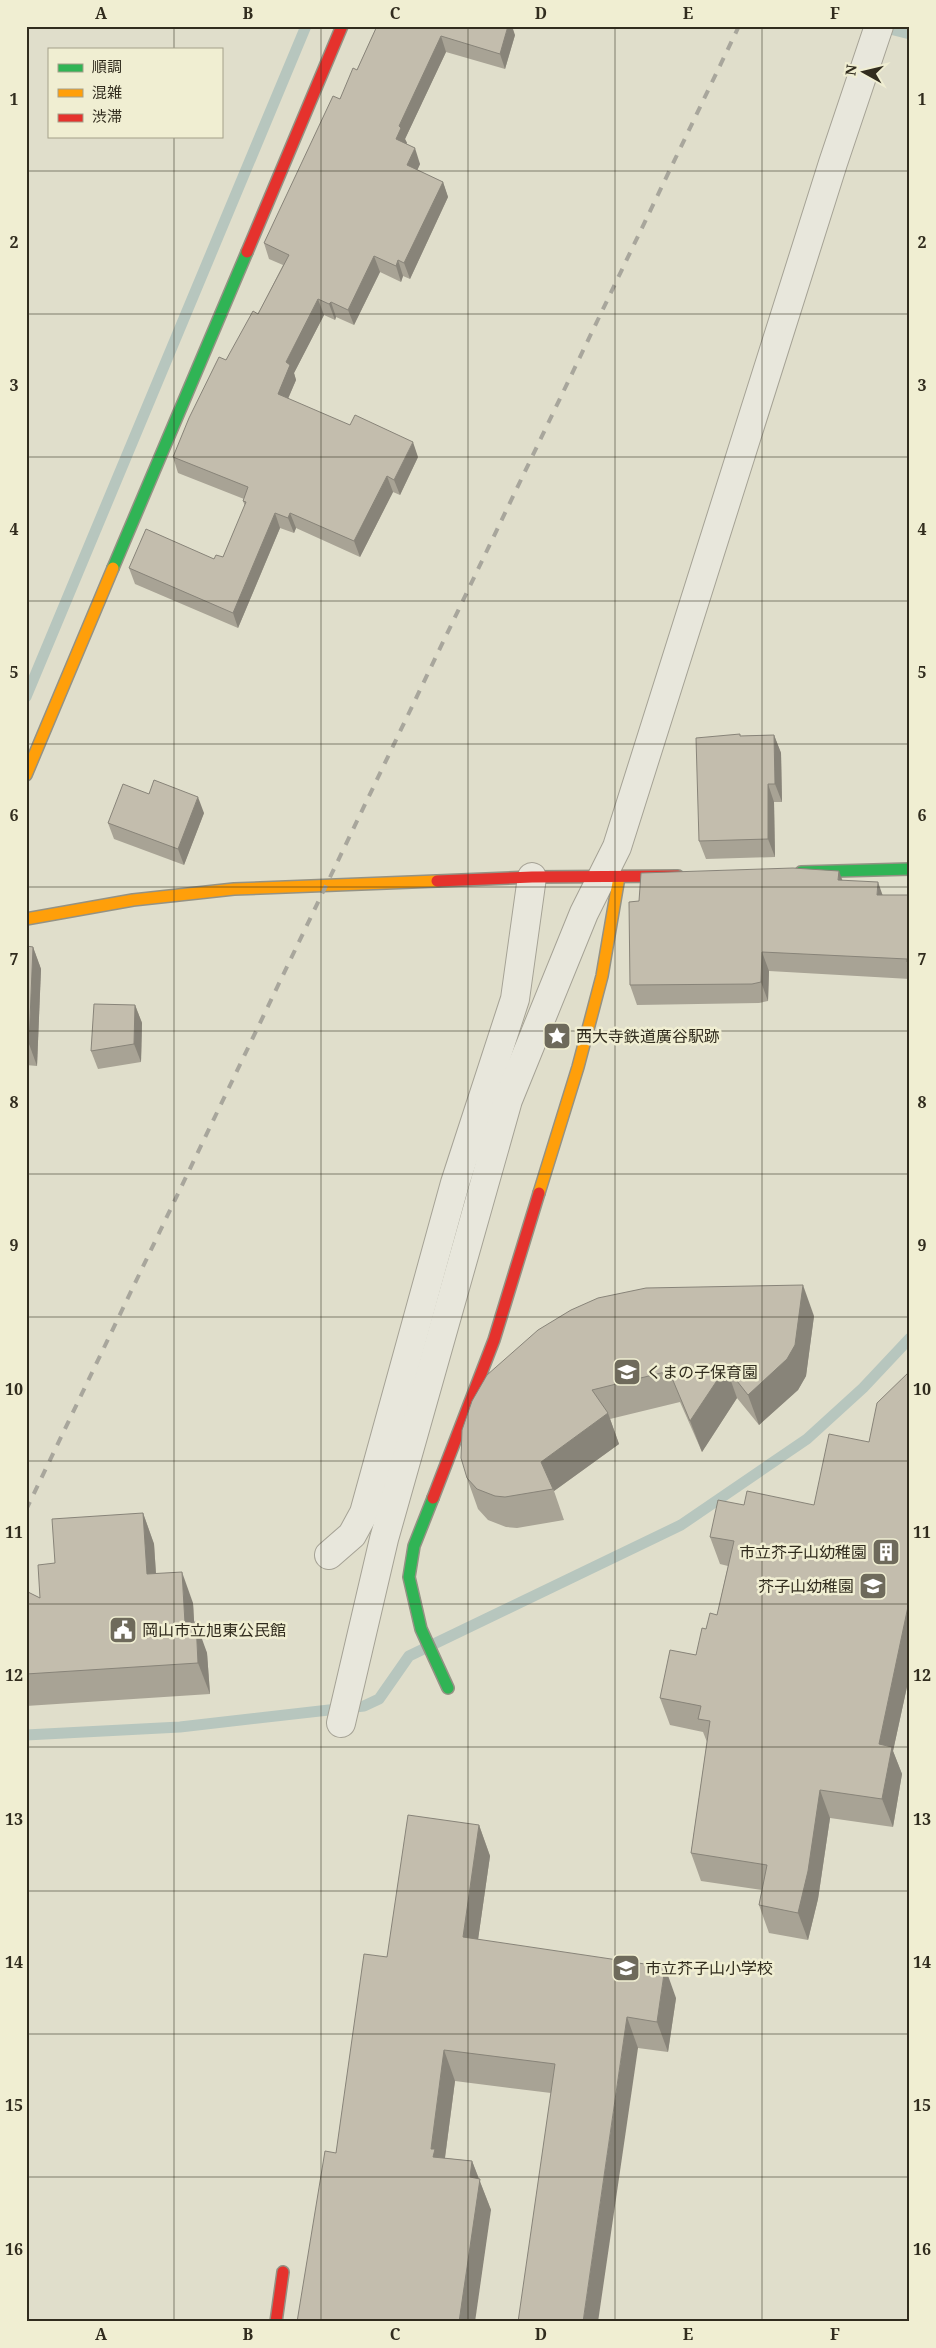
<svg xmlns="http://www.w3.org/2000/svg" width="936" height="2348" font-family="'Noto Serif','Noto Sans JP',serif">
<rect width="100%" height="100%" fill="#e0decb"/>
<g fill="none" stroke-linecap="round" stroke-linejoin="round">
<!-- stream -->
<g stroke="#b7c6be" stroke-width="11">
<polyline points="878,26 910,34"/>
<polyline points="26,697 306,26"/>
<polyline points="26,1735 180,1727 364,1706 379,1699 409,1656 681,1525 807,1439 863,1388 910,1338"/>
</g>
<defs>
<g id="street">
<polyline points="329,1555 352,1535 364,1513 455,1183 515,999 532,877"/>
<polyline points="341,1723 384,1539 508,1100 584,913 617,847 833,163 879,26"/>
</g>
<g id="fast">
<polyline points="113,568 247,252"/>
<polyline points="801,872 910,869"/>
<polyline points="433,1498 414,1546 409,1577 421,1629 448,1688"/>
</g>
<g id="slow">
<polyline points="26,775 113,568"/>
<polyline points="26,919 133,900 234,889 437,881"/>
<polyline points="539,1193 578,1067 602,976 619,877"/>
</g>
<g id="jam">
<polyline points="247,252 342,26"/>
<polyline points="437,881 532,877 678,876"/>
<polyline points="433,1498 494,1340 539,1193"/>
<polyline points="276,2322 283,2272"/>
</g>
</defs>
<!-- street casing -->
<use href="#street" stroke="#a5a295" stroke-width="30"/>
<!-- fast casing -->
<use href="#fast" stroke="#949284" stroke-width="14"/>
<!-- slow casing -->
<use href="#slow" stroke="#949284" stroke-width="14"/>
<!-- jam casing -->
<use href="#jam" stroke="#949284" stroke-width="14"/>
<!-- street -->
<use href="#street" stroke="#e8e7dc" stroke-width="28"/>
<!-- fast -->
<use href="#fast" stroke="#30b455" stroke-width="11"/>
<!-- slow -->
<use href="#slow" stroke="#ff9f0a" stroke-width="11"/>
<!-- jam -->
<use href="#jam" stroke="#e5322d" stroke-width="11"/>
<!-- rail -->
<polyline stroke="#a8a69c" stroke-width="4" stroke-dasharray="9 9" stroke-linecap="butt" points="26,1510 739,26"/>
</g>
<!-- wall -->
<g fill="#a8a395">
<polygon points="377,26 515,35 505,69 446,52 405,139 407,143 406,144 420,164 417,170 443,182 448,197 410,279 403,276 401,282 380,272 354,325 336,317 335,320 324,315 294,373 296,380 288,399 418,457 400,495 393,492 360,557 296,528 294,533 280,528 238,628 135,584 129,568 214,559 223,557 245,506 243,501 244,499 178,473 173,457 226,360 258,314 283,265 269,259 264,243 340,99 357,70"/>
<polygon points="774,735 781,753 782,802 774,802 775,857 706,859 699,841 741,736"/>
<polygon points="149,794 204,813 184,865 114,839 108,823"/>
<polygon points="842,880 883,895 910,895 910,979 769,971 768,1001 759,1003 637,1005 630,985 639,901"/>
<polygon points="26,946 33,947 41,969 37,1066 26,1065"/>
<polygon points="135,1005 142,1023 141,1062 98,1069 91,1051"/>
<polygon points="814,1316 806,1376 798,1390 759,1425 737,1398 702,1452 680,1402 610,1419 619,1444 554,1491 564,1520 517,1528 506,1527 488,1520 478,1509 467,1478 538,1330"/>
<polygon points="910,1371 910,1673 893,1751 902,1774 893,1827 830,1818 818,1899 808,1940 769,1933 759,1905 762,1890 701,1881 691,1853 707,1742 703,1732 670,1725 660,1698 696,1655 706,1629 717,1615 728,1566 720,1564 710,1537 744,1505 814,1505 869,1442"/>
<polygon points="143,1513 154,1544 156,1574 193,1603 194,1622 207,1653 210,1694 26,1706 26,1591 40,1598 55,1563"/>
<polygon points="479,1825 490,1856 478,1939 676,1998 668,2052 638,2048 551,2093 455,2081 445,2158 472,2161 491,2210 336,2153 387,1957"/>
</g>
<!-- shaded-wall -->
<g fill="#888479">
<polygon points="508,26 512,26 515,35 505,69 500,54"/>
<polygon points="441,36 446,52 405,139 407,143 401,155 396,139 399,126"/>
<polygon points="415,148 420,164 413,180 407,165"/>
<polygon points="443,182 448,197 410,279 404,263"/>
<polygon points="374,256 380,272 354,325 348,310"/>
<polygon points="398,260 403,276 401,282 396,266"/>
<polygon points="318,299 324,315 294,373 296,380 283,410 278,394 286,362"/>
<polygon points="331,302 336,317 335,320 329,304"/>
<polygon points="413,442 418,457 400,495 394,480"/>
<polygon points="387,476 393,492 360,557 354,541"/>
<polygon points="275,513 280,528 238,628 233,613"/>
<polygon points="290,513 296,528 294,533 288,518"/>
<polygon points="774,735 781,753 782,802 775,784"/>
<polygon points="768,784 774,802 775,857 768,839"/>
<polygon points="198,797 204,813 184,865 178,849"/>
<polygon points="839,871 846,890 838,880"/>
<polygon points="878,882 885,902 877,895"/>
<polygon points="33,947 41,969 37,1066 29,1044"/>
<polygon points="762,952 769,971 768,1001 761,982"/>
<polygon points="135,1005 142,1023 141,1062 134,1044"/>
<polygon points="803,1285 814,1316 806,1376 798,1390 759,1425 748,1395"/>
<polygon points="726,1367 737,1398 702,1452 690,1421"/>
<polygon points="608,1413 619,1444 554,1491 541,1462"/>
<polygon points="143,1513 154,1544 158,1606 147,1574"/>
<polygon points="182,1572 193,1603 196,1654 185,1623"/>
<polygon points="910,1597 910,1673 893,1751 902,1774 893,1827 882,1799 879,1744"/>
<polygon points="196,1622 207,1653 210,1694 198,1663"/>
<polygon points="820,1790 830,1818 818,1899 808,1940 798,1913"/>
<polygon points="479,1825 490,1856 474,1968 463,1937"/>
<polygon points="665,1967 676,1998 668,2052 657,2022"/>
<polygon points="627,2017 638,2048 598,2322 583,2322"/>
<polygon points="444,2050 455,2081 443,2172 433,2157 431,2149"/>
<polygon points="472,2161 491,2210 475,2322 459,2322 470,2177"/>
</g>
<!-- building -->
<g fill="#c3bdad" stroke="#888479">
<polygon points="377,26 508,26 500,54 441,36 399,126 401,128 396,139 415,148 407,165 443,182 404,263 398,260 396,266 374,256 348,310 331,302 329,304 318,299 286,362 290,365 278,394 350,425 355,415 413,442 394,480 387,476 354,541 290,513 288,518 275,513 233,613 129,568 146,529 214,559 216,555 223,557 246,502 243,501 248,487 173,457 189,418 219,357 226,360 253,311 258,314 289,255 264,243 333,96 340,99 353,68 357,70"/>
<polygon points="740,734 740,736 774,735 775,784 768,784 768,839 699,841 696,738"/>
<polygon points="154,780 198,797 178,849 108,823 123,784 149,794"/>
<polygon points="793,868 839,871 838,880 878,882 877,895 910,895 910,962 907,962 907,959 762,952 761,982 752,984 630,985 629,902 639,901 641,873"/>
<polygon points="26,946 33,947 29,1044 26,1044"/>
<polygon points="94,1004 135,1005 134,1044 91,1051"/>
<polygon points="803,1285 795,1345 787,1359 748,1395 726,1367 690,1421 669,1371 592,1390 608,1413 541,1462 553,1489 505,1497 495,1496 477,1489 467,1478 461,1458 462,1430 472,1401 487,1375 538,1330 571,1310 598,1298 646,1288"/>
<polygon points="910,1371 910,1597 879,1744 892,1747 882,1799 820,1790 808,1871 798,1913 759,1905 767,1865 691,1853 710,1721 698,1719 701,1706 660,1698 670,1650 696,1655 702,1628 706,1629 710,1613 717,1615 734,1541 710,1537 718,1500 744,1505 747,1491 814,1505 829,1434 869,1442 877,1403"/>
<polygon points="143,1513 147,1574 182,1572 185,1623 196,1622 198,1663 26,1674 26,1591 40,1598 38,1565 55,1563 52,1519"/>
<polygon points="408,1815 479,1825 463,1937 665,1967 657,2022 627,2017 583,2322 518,2322 555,2064 444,2050 431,2149 435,2149 433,2157 472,2161 470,2177 480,2179 459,2322 297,2322 325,2151 336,2153 364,1954 387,1957"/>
</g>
<!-- grid -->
<path fill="none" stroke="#312c1e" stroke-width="1" stroke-opacity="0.55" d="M 174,26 L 174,49M 321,26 L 321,2322M 468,26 L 468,2322M 615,26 L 615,2322M 762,26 L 762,2322M 174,136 L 174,2322M 26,171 L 910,171M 26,314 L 910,314M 26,457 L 910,457M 26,601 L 910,601M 26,744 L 910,744M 26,887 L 910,887M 26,1031 L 910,1031M 26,1174 L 910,1174M 26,1317 L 910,1317M 26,1461 L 910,1461M 26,1604 L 910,1604M 26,1747 L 910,1747M 26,1891 L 910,1891M 26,2034 L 910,2034M 26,2177 L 910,2177"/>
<!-- icons -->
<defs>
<symbol id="sight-square" viewBox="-11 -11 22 22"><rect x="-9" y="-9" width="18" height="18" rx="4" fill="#6e6a5b" stroke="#f0eed2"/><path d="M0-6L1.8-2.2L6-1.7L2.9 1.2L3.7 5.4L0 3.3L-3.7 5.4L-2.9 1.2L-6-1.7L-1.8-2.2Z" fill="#fff"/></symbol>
<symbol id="school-square" viewBox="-11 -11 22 22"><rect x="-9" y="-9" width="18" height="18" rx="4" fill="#6e6a5b" stroke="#f0eed2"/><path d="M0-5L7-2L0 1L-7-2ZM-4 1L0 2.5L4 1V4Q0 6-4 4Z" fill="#fff"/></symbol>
<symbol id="building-square" viewBox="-11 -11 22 22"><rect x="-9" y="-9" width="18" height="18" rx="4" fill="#6e6a5b" stroke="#f0eed2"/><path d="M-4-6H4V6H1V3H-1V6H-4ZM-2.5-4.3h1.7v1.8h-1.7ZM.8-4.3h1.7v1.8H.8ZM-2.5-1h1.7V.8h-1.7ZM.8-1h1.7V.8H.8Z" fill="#fff"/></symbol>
<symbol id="civic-square" viewBox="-11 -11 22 22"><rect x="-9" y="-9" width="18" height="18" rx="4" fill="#6e6a5b" stroke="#f0eed2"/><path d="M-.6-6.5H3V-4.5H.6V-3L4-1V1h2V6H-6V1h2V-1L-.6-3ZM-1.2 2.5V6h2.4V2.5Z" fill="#fff"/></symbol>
</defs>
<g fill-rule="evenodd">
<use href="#sight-square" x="541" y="1020" width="32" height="32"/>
<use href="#school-square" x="611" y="1356" width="32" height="32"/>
<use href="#building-square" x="870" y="1536" width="32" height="32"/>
<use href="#school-square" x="857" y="1570" width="32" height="32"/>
<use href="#civic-square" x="107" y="1614" width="32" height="32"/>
<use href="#school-square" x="610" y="1952" width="32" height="32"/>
</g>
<g text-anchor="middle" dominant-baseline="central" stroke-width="5" stroke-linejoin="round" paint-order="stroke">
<!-- poi labels -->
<g font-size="16" fill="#312c1e" stroke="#f0eed2" text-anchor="start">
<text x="576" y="1036">西大寺鉄道廣谷駅跡</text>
<text x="646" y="1372">くまの子保育園</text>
<text x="867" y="1552" text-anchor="end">市立芥子山幼稚園</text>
<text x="854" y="1586" text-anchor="end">芥子山幼稚園</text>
<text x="142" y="1630">岡山市立旭東公民館</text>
<text x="645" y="1968">市立芥子山小学校</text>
</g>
</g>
<!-- border -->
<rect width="936" height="2348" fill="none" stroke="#f0eed2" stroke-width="55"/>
<!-- legend -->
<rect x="48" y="48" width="175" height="90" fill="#f0eed2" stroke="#a4a08a"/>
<rect x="58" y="64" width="25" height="8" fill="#30b455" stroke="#a4a08a"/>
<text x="92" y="72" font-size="15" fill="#312c1e">順調</text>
<rect x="58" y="89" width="25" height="8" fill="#ff9f0a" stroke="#a4a08a"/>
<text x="92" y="98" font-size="15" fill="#312c1e">混雑</text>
<rect x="58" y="114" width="25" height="8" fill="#e5322d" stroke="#a4a08a"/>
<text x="92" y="122" font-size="15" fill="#312c1e">渋滞</text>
<!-- north arrow -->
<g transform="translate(864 72) rotate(278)" stroke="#f0eed2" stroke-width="4" paint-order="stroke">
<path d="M0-4L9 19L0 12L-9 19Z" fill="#312c1e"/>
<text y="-8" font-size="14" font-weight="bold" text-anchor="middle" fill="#312c1e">N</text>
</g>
<rect x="28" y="28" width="880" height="2292" fill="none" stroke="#312c1e" stroke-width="2"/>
<g font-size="16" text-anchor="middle" font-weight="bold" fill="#312c1e">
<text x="101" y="19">A</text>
<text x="248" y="19">B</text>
<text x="395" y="19">C</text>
<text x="541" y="19">D</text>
<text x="688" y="19">E</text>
<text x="835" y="19">F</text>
<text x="14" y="105">1</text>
<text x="922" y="105">1</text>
<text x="14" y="248">2</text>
<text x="922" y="248">2</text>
<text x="14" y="391">3</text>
<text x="922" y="391">3</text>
<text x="14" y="535">4</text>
<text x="922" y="535">4</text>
<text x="14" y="678">5</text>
<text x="922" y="678">5</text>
<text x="14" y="821">6</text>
<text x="922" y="821">6</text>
<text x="14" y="965">7</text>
<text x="922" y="965">7</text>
<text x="14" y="1108">8</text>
<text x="922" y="1108">8</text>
<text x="14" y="1251">9</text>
<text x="922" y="1251">9</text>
<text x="14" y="1395">10</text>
<text x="922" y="1395">10</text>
<text x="14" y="1538">11</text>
<text x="922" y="1538">11</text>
<text x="14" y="1681">12</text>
<text x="922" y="1681">12</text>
<text x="14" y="1825">13</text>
<text x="922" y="1825">13</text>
<text x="14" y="1968">14</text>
<text x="922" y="1968">14</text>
<text x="14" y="2111">15</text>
<text x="922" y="2111">15</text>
<text x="14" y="2255">16</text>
<text x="922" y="2255">16</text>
<text x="101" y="2340">A</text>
<text x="248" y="2340">B</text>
<text x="395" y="2340">C</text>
<text x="541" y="2340">D</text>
<text x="688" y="2340">E</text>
<text x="835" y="2340">F</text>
</g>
</svg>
